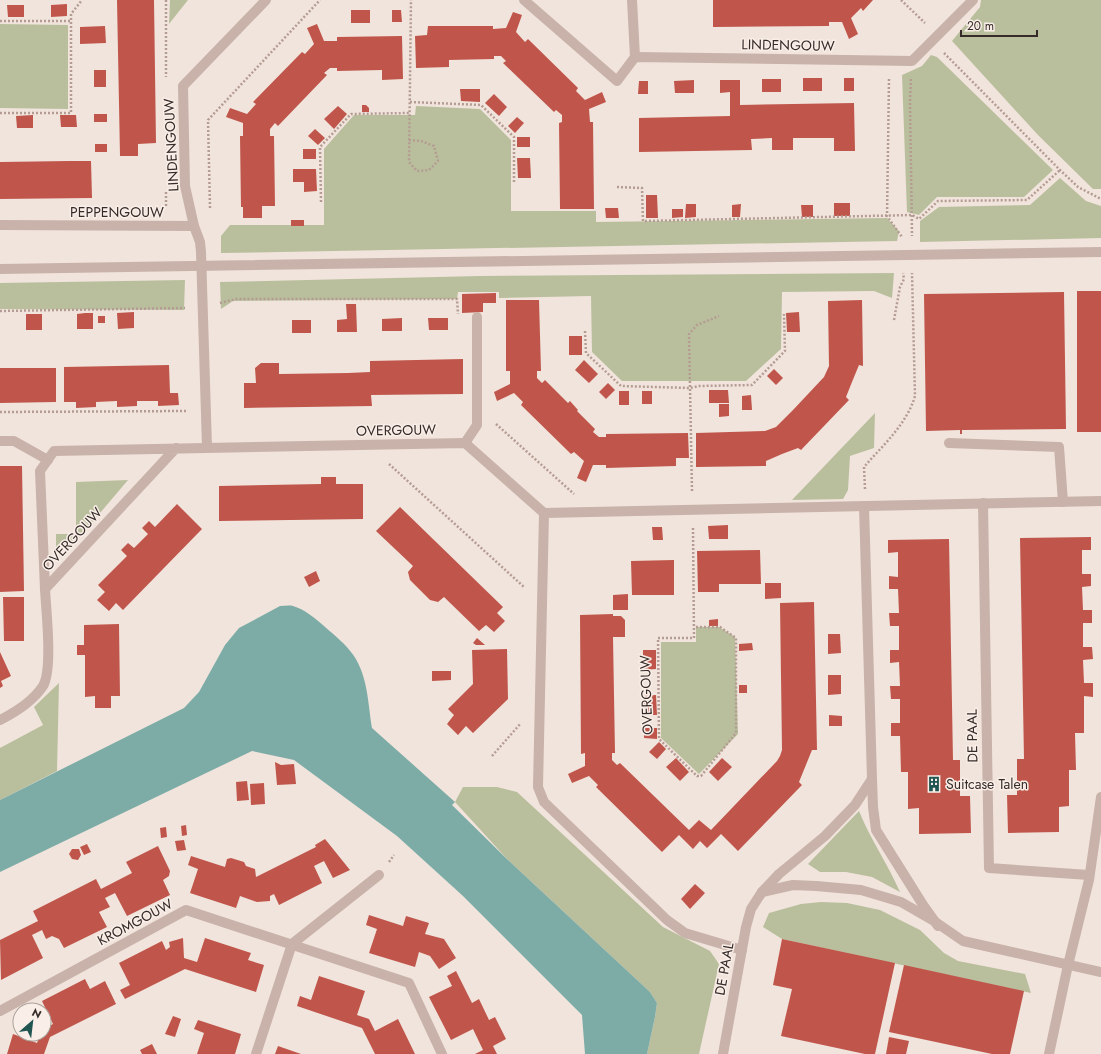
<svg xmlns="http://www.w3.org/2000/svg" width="1101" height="1054" font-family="Jost,sans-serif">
<rect width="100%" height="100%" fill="#f1e4dc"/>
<!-- green -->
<g fill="#b9bf9d">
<polygon points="170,0 188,0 169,24"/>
<polygon points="981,0 1101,0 1101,189 1093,189 1038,135 952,41 980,7"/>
<polygon points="0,24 68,25 68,109 0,108"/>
<polygon points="931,55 937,57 1053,170 1024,197 937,197 919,215 907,212 902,75 922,66"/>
<polygon points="416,106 480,109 511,140 511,211 596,211 596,222 887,218 899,231 897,241 221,253 221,236 230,225 324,225 324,149 354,115 415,115"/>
<polygon points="1060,178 1086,201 1101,206 1101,238 920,242 920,221 939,207 1030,205"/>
<polygon points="894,273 892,298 874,291 782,292 781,349 746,381 622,381 592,352 591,296 499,298 499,292 458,292 457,299 233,301 221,309 220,282 480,276"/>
<polygon points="185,280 184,310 0,309 0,283"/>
<polygon points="875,413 874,448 850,456 848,490 843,499 792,500"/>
<polygon points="128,480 72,546 56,547 56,534 76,534 76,482"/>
<polygon points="696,627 719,627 735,637 738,734 699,774 661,738 661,642 696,642"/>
<polygon points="59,683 57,771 0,800 0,748 43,725 34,707"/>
<polygon points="463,787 497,787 517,792 663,927 710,951 719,964 699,1054 647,1054 655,1017 657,1003 650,992 508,860 455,802"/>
<path d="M 859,811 C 870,839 888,864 900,892 L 872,877 L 846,872 L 820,872 L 808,864 Z"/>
<polygon points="821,902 847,903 880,910 920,930 944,953 958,961 1025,974 1031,993 782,939 763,927 769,913 801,904"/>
</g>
<!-- water -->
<path fill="#7daca7" d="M 280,606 C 284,606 289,605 293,606 C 304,609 315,618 324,626 C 334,635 346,644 354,656 C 368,677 368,704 372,728 L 455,802 L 452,805 L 508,860 L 650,992 L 657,1003 L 655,1017 L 647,1054 L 585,1054 L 582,1015 L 463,896 L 397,836 L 294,760 L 252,751 L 0,872 L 0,800 L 184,708 L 199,692 L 225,645 L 239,628 Z"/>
<!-- building -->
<g fill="#c0564b">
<polygon points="117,0 154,0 156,143 138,144 138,156 120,156"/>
<polygon points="713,0 873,0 863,11 861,8 851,18 858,34 849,39 842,22 829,22 829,26 713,27"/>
<polygon points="67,4 67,16 51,17 51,5"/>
<polygon points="7,5 24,5 24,17 8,17"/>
<rect x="351" y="10" width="19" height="13"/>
<polygon points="392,10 401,10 402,22 392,22"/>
<polygon points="513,12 522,15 516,32 525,42 528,39 578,88 576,91 585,100 602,92 606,102 589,109 590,122 593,122 594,209 560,209 559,123 562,122 562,115 556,110 554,112 503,63 506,61 501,56 494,56 494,59 449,60 449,67 416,68 415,36 427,35 428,26 493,26 493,29 506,28"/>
<polygon points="317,24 324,41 337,41 337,37 402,36 403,79 382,80 382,70 337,71 337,68 330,68 324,73 327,75 278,126 275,123 270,129 270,136 274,136 275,206 262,206 262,218 243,218 243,207 241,207 240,136 243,136 243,123 226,117 230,108 247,114 256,104 253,102 302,52 305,54 314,44 307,28"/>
<polygon points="105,26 106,43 80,44 80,27"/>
<rect x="94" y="70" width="12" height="17"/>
<rect x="803" y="78" width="19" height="13"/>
<rect x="844" y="78" width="10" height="13"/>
<rect x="762" y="79" width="19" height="13"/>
<polygon points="694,80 694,93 675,93 674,81"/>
<polygon points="720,80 740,80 740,105 854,103 855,151 834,151 834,138 793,138 793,150 772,150 772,138 751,139 752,150 639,152 639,118 730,116 730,92 720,93"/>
<polygon points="639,81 648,81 648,94 638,94"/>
<polygon points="460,89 480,89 480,102 461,101"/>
<polygon points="494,94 507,107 499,116 485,103"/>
<polygon points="362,105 366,105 369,108 369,112 362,112"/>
<polygon points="338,106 347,114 334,129 324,119"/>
<rect x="94" y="114" width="13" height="8"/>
<polygon points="33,115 33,128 17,128 16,116"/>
<polygon points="60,115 76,115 77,127 61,127"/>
<polygon points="517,117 524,123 515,133 508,126"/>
<polygon points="315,129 325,138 318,145 308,136"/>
<rect x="517" y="137" width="13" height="10"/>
<rect x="95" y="144" width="12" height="8"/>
<rect x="303" y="149" width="13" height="10"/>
<polygon points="517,158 530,158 531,178 518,178"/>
<polygon points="69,161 91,161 92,198 0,199 0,162"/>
<polygon points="293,169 316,169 317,191 304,192 304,182 293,182"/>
<polygon points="646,195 657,195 658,218 646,218"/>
<rect x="834" y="203" width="16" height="13"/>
<polygon points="686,204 696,204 696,217 685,218"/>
<polygon points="741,204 740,217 732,217 732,205"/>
<polygon points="801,205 813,205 813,217 802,217"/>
<polygon points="605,208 618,208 619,218 606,218"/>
<polygon points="672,209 683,209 683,217 672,218"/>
<rect x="291" y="220" width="13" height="6"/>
<rect x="1077" y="291" width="24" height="141"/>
<polygon points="1064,292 1066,429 962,430 962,434 960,434 960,430 926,431 924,294"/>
<polygon points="496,293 496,303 483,303 483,312 462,313 462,294"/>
<polygon points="506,300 539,300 541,371 537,371 537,378 542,383 545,380 568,403 570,401 578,410 577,411 595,429 593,432 599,437 606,437 606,434 688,433 689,458 676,458 676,466 606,468 606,465 593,465 586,482 577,478 584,461 574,452 571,454 521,405 523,402 514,393 497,401 494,392 510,384 510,371 506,371"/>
<polygon points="862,300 863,366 859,365 852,382 846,397 849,400 801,450 798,448 782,454 766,461 766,466 696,467 696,433 765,431 776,427 793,410 824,377 829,366 828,301"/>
<polygon points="346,304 356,304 357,332 337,332 337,320 347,319"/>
<polygon points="134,312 134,328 118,329 117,313"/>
<polygon points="799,312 800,332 787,332 786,313"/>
<polygon points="85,313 93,313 93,329 77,329 77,314"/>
<rect x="26" y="314" width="16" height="16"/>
<rect x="98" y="316" width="7" height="7"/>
<polygon points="402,318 402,331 382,331 382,319"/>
<polygon points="428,318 448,318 448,330 429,330"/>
<rect x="292" y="320" width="19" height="13"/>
<rect x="569" y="336" width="13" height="19"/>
<polygon points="463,359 463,394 371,395 372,406 244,408 244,383 256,383 255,368 261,363 279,363 279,374 348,373 370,372 370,361"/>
<polygon points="584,360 598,374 589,383 575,370"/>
<polygon points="169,365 170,393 178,393 179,405 158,406 158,401 137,401 137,406 117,407 117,401 96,402 96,407 76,408 76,402 64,402 64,367"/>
<polygon points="0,368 56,368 56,402 0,403"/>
<polygon points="774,369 783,378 776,385 767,376"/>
<polygon points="608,383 615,390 606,399 599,392"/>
<polygon points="709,390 728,390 729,403 709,403"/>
<rect x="619" y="391" width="10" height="14"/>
<rect x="642" y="391" width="10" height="13"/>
<polygon points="751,395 752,410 742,410 742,396"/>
<polygon points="719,404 729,404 729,416 719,417"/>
<polygon points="0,466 22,466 24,591 0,592"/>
<polygon points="321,477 336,477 336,484 363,484 363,519 219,521 219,486 321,484"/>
<polygon points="177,504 202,529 123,610 116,603 109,611 97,600 105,592 98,585 127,556 121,550 128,543 134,548 148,534 142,528 149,521 155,527"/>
<polygon points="400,507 503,607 497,613 505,621 494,632 486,625 479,631 444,597 438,602 430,600 410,580 408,572 413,566 376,531"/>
<polygon points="728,525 728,539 709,539 708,526"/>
<polygon points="652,527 662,527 663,540 653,540"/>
<polygon points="1091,537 1091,550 1082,550 1082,574 1091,574 1091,586 1082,587 1083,610 1092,610 1092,623 1083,623 1083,647 1092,647 1093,659 1083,660 1084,683 1093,683 1093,697 1084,696 1084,733 1075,733 1076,770 1069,770 1069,806 1059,807 1059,832 1008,833 1007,795 1017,795 1017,759 1024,759 1020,538"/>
<polygon points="949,539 953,760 960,760 960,796 970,796 971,833 919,834 919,808 908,809 908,772 901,772 900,736 891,736 891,723 900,723 900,699 891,699 890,686 900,686 899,662 890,663 890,650 899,650 899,626 890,626 889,613 899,613 898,589 889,589 889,576 898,577 898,552 888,553 888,540"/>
<polygon points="760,550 761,584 719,584 719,592 698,592 697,551"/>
<polygon points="674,560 674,595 632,595 631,561"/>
<polygon points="316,571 320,581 309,587 304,577"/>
<polygon points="765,583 781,583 781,598 765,599"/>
<polygon points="628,594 628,610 613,610 613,595"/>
<polygon points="3,597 24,597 24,641 4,641"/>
<polygon points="814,602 817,750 812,750 799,782 802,785 738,851 721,834 707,848 700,841 693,849 679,835 662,852 596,787 598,785 589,776 572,783 568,774 585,766 585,753 581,754 580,615 613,614 613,616 621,616 625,620 625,637 613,637 615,753 612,753 612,760 617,765 620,763 689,830 699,820 711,830 777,761 780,756 782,750 780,603"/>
<polygon points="718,619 718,626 709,626 709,620"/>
<polygon points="119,624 120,696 111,696 111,708 95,708 95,696 85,697 85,655 77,655 77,645 84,645 84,625"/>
<polygon points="828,634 840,634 841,653 828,654"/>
<polygon points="477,638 485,645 476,645 473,643"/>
<polygon points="752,643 753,650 739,651 739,644"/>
<polygon points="507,649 508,699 473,733 466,726 458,735 447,724 454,715 448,709 473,684 472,650"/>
<polygon points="643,650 656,650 656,669 643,670"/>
<polygon points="0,652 11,676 1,681 3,686 0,688"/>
<polygon points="432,671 451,671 451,680 432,681"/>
<polygon points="828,675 841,675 841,694 828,695"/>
<rect x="739" y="685" width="8" height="8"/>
<polygon points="656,695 657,715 643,715 643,696"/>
<polygon points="829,715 842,716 842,726 829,726"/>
<polygon points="644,728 657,728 657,739 644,738"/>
<polygon points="659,742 666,749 657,759 649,752"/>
<polygon points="676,758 689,772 680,781 666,767"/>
<polygon points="722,758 732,767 718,781 709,772"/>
<polygon points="275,762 281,765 294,764 296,784 277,785"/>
<polygon points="247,781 249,800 237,801 236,782"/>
<polygon points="264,783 265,804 251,805 250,784"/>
<polygon points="186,825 187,835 182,836 181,826"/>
<polygon points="166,827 167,837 161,838 160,828"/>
<polygon points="325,839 350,870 333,878 324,861 314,866 322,883 279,905 274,894 270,896 270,901 257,902 240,896 236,908 190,893 198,869 188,865 191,856 225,867 227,859 231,858 244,862 246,866 255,869 256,877 316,847 315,845"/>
<polygon points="184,840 186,850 177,851 175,841"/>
<polygon points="87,844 91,852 84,855 80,847"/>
<polygon points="158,846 170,871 169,876 163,880 170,895 127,916 115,893 105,898 110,907 99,912 107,927 64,948 59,939 52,936 46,939 42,930 32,935 43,958 1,980 0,940 38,921 33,911 96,879 101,889 132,873 126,862"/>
<polygon points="72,849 79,849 81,855 78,860 72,859 69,854"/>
<polygon points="695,884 705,893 690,909 681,899"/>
<polygon points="369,915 403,926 406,916 429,923 425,934 444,939 456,958 439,969 430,956 419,952 415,967 369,953 377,929 366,925"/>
<polygon points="183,938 184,958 197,962 205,938 251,953 248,960 264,965 256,992 185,969 125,999 120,990 130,985 119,963 162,941 166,950 170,947 169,942"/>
<polygon points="782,939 895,963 875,1054 865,1054 781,1036 792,989 773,985"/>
<polygon points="904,965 1024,991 1010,1054 992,1054 889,1032"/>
<polygon points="456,971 472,1003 479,999 489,1020 495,1017 506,1039 493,1046 497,1054 475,1054 483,1050 473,1029 451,1040 429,997 452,986 447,976"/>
<polygon points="319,976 365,991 357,1015 369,1019 375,1031 398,1019 415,1054 375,1054 362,1028 297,1006 300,996 311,1000"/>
<polygon points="85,979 90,989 105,981 116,1004 50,1037 44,1054 7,1054 13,1034 37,1043 40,1034 44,1034 44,1029 53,1024 42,1001"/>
<polygon points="173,1016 181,1019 175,1037 165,1034"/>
<polygon points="198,1020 241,1034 235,1054 197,1054 204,1033 194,1029"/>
<polygon points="889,1037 909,1041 906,1054 886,1054"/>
<polygon points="152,1044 157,1054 142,1054 140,1050"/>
<polygon points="278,1046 301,1054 275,1054"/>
</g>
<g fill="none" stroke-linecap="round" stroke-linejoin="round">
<!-- path -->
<g stroke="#b49c93" stroke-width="2.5" stroke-dasharray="2 2" stroke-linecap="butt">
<polyline points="166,0 166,77"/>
<polyline points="901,0 925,23"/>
<polyline points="0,21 71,21"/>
<polyline points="944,53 1060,170 1078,187 1101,199"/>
<polyline points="889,79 887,216 902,237"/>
<polyline points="911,79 910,101 912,236"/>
<polyline points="410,102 481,105 514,137 514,182"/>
<polyline points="0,113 71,113 71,14 82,0"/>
<polyline points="409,140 421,141 434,146 438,161 429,170 417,171 409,162 411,0"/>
<polyline points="617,187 642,188 643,221 912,215 919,219 938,201 1027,200 1060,170"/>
<polyline points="166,192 166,207"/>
<polyline points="321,202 320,147 351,114 410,113"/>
<polyline points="210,208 208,120 320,0"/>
<polyline points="220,303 236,299 457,299 458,314"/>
<polyline points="0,311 185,308"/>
<polyline points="894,320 900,287 904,279 903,273"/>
<polyline points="585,331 586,353 621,386 690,388 699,386 752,385 785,351 784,314"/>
<polyline points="0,412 187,411"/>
<polyline points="496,424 574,494"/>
<polyline points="389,464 524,587"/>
<path d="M 865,489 L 864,467 C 883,445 907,424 915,396 L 912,273"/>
<polyline points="692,491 689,334 697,325 719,316"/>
<polyline points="693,528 694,638 658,638 659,739 697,776 701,776 736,733 736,638 720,627 694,627"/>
<polyline points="492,756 521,723"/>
<polyline points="389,862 394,855"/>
</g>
<!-- minor -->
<g stroke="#c8b2a9" stroke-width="10">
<polyline points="524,0 617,81 635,57 912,61 973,0"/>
<polyline points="632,0 635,57"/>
<polyline points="0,225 194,226"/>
<polyline points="0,269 1101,252"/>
<polyline points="0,441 14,441 48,460"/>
<polyline points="465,443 477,425 477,317"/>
<polyline points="949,443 1059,447 1063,502"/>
<polyline points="207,447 201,252 200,242 194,226 185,186 183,86 266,0"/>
<polyline points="176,448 45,589 40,471 54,451 465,443 544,513 1101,501"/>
<polyline points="983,503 989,868 1089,875"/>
<polyline points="864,506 872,779 873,807 876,830 923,905 938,926"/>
<polyline points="544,513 538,787 544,802 667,920 685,933 742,950"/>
<path d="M 0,720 C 16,712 33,701 43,686 C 53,669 46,610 45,589"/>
<polyline points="762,892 793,885 816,886 861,890 901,902 934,921 963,941 1101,972"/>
<polyline points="0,1011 186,910 409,983 442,1054"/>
<polyline points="256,1054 292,944 379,875"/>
<polyline points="723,1054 746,927 751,909 762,892 779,874 825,836 855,805 872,779"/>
<polyline points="1049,1054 1068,965 1089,880 1101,797"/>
</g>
</g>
<!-- icons -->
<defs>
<symbol id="building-bare" viewBox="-9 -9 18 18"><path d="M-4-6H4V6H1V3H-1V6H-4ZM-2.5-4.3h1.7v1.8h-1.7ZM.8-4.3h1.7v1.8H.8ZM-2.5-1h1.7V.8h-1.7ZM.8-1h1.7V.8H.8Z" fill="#205551" stroke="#f9efe8" stroke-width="2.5" paint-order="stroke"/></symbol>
</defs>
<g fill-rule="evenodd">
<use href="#building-bare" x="923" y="773" width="22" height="22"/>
</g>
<g text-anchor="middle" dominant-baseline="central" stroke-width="3" stroke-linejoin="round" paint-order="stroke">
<!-- street labels -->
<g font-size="14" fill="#362b28" stroke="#f9efe8">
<text transform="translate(788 45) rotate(1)">LINDENGOUW</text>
<text transform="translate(171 145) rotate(-93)">LINDENGOUW</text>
<text x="117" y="212">PEPPENGOUW</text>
<text transform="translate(396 430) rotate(-1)">OVERGOUW</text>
<text transform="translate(72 539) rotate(-47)">OVERGOUW</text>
<text transform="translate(646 695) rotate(-92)">OVERGOUW</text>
<text transform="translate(972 736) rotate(-91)">DE PAAL</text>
<text transform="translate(135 922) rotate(-28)">KROMGOUW</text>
<text transform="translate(724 969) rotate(-80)">DE PAAL</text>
</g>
<!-- poi labels -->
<g font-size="14" fill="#362b28" stroke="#f9efe8" text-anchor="start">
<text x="946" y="784">Suitcase Talen</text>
</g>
</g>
<!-- north arrow -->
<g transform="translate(32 1022) rotate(28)"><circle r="19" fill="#f9efe8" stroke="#aba19b"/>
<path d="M0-3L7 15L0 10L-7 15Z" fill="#205551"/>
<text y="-6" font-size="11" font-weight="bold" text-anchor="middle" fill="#362b28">N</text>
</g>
<!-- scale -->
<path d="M961 30v6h76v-6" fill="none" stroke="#362b28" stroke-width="2"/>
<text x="967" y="30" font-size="12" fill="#362b28" stroke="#f9efe8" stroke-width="3" paint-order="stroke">20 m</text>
</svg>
